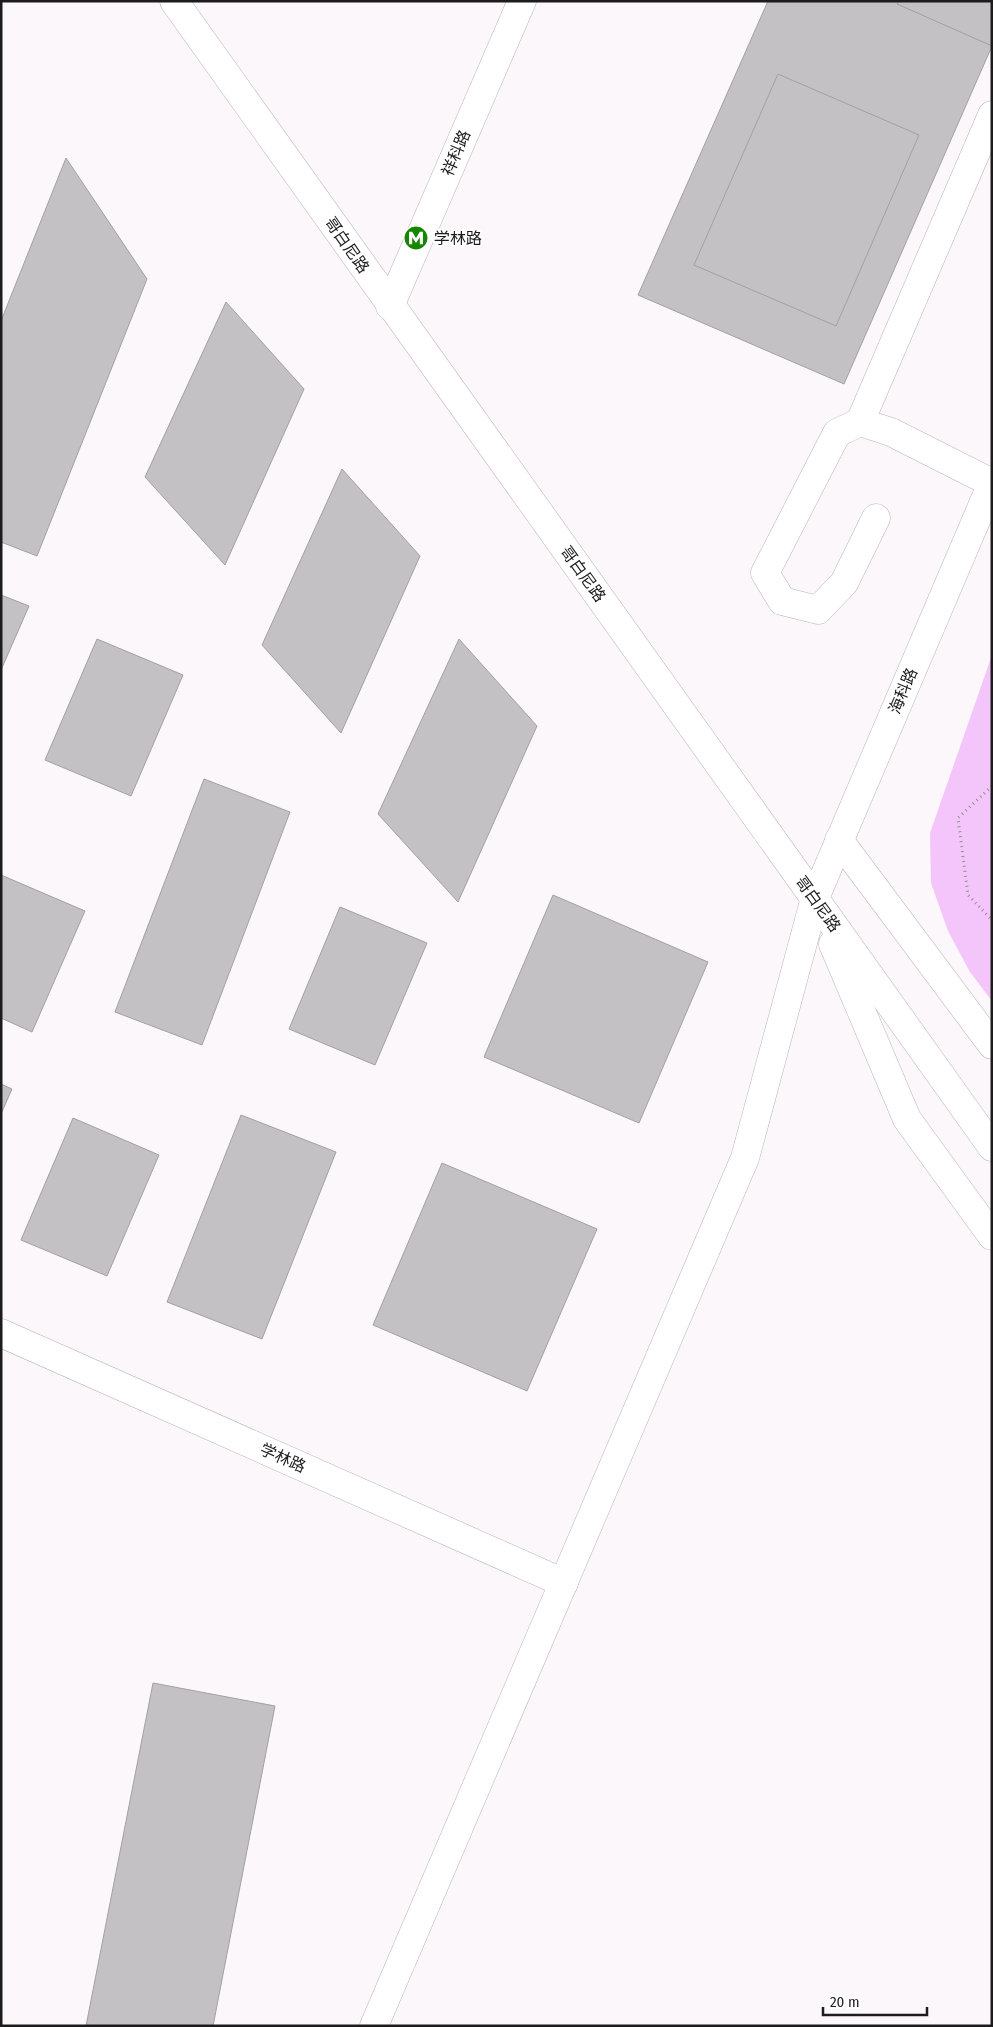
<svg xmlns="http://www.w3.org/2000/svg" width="993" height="2027" font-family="'Fira Sans Condensed','Noto Sans SC',sans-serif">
<rect width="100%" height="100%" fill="#fbf7fb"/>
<!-- green -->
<polygon fill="#f3c5fa" points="992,655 992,1001 970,972 948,931 931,883 930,833"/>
<!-- building -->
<g fill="#c4c1c5" stroke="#a3a0a4">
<polygon points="768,1 992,1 992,46 844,384 638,295"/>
<polygon points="899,1 992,1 992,46 897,4"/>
<polygon points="778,74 919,135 836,326 694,265"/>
<polygon points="66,158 147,279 37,556 1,542 1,321"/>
<polygon points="226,302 304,389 225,565 145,477"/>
<polygon points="342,469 420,556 341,733 262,645"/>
<polygon points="1,595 29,606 1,670"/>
<polygon points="97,639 183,675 131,796 45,760"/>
<polygon points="459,639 537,726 458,902 378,814"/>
<polygon points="204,779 290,812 202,1045 115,1012"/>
<polygon points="1,875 85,911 32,1032 1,1018"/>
<polygon points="553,895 708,962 639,1123 484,1057"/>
<polygon points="340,907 427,943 375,1065 289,1029"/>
<polygon points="1,1084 12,1089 1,1114"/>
<polygon points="241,1115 336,1152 262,1339 167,1302"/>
<polygon points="73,1118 159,1155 107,1276 21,1240"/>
<polygon points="442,1163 597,1229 527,1391 373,1325"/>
<polygon points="153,1683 275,1706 213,2026 86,2026"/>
</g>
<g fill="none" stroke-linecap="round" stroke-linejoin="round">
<defs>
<g id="minor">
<polyline points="174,1 992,1147"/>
<polyline points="390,306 522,1"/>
<polyline points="860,422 992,115"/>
<polyline points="876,518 844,583 818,610 782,601 765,573 837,433 860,422 891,432 992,483"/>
<polyline points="839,840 992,1045"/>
<polyline points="833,944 907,1119 992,1236"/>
<polyline points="1,1333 564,1583"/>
<polyline points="374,2026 745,1158 815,898 992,483"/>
</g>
</defs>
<!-- minor casing -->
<use href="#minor" stroke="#b9b5b9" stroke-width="29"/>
<!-- path -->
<polyline stroke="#939093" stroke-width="3" stroke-dasharray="1 4" stroke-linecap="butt" points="992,786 958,818 968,895 992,920"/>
<!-- minor -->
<use href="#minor" stroke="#fff" stroke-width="28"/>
</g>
<!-- icons -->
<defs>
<symbol id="metro-disc" viewBox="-11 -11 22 22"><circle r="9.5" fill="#148600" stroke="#fff"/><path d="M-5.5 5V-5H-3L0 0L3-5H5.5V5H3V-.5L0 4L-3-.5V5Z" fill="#fff"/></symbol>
</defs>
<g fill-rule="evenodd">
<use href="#metro-disc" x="402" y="224" width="28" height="28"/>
</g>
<g text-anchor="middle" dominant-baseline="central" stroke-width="4" stroke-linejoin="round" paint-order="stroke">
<!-- street labels -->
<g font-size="16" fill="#1d1c1d" stroke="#fff">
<text transform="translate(456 153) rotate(-67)">祥科路</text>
<text transform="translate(347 245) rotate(55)">哥白尼路</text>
<text transform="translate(583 574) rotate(54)">哥白尼路</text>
<text transform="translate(903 691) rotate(-67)">海科路</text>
<text transform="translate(818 904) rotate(54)">哥白尼路</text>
<text transform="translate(283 1458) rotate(24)">学林路</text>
</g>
<!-- poi labels -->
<g font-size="16" fill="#1d1c1d" stroke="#fff" text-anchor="start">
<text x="434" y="238">学林路</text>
</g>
</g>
<!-- border -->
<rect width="993" height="2027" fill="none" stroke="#1d1c1d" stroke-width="5"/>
<!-- scale -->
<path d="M823 2007v8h104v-8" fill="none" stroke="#1d1c1d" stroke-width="2.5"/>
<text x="830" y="2007" font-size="15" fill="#1d1c1d" stroke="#ffffff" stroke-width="4" paint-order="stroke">20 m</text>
</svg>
